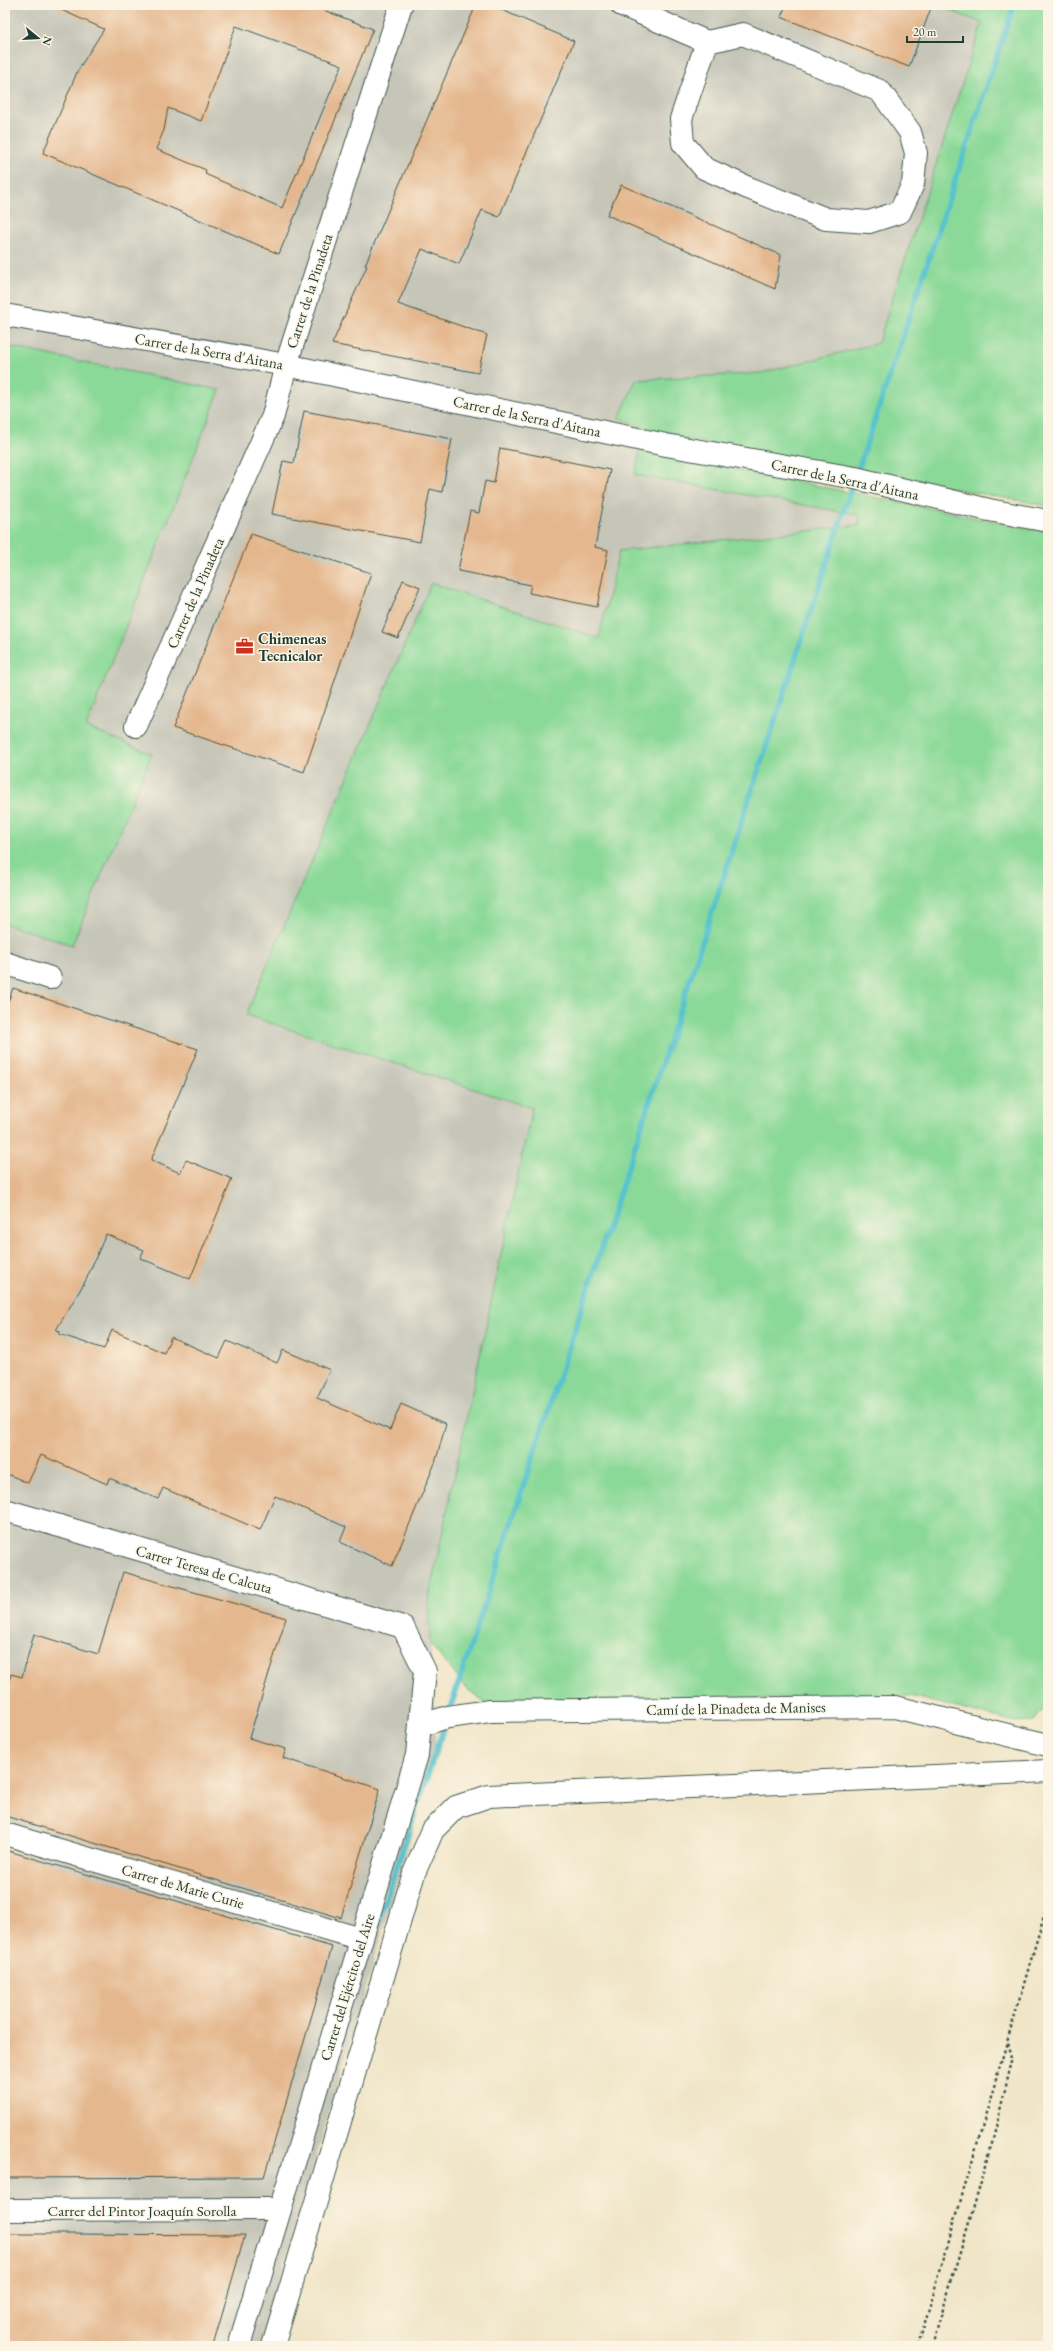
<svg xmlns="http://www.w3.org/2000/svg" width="1053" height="2351" font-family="'EB Garamond',serif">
<rect width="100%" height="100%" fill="#fcf5e5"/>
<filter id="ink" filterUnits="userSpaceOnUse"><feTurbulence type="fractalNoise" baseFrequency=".025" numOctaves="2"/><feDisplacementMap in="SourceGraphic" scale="8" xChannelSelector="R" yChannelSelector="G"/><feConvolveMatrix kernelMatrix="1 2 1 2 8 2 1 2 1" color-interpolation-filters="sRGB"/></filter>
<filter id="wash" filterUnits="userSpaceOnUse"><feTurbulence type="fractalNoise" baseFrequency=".012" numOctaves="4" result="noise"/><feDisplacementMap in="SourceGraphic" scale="16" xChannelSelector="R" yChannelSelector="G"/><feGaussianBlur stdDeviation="0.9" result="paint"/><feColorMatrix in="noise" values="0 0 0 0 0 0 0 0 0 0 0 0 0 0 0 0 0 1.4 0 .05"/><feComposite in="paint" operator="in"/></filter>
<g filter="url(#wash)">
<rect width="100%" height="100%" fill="#f0e5c7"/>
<!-- industrial -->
<polygon fill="#c5c5b8" points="5,5 936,5 982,23 878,343 762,373 636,380 619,418 667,436 635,475 859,515 860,526 619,551 600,638 431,583 246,1014 532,1108 428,1601 436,1752 260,2346 5,2346 5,925 6,924 72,945 152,754 86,728 220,390 5,346"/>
<!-- green -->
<g fill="#8bd998" stroke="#558b66">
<polygon points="936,5 1048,5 1048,506 667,436 619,418 636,380 762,373 878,343 982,23"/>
<polygon points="5,346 220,390 86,727 152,754 72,945 6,924 5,925"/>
<polygon points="640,450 1048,532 1048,1704 1034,1721 1011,1722 911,1696 486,1704 467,1689 430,1644 428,1601 532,1108 246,1015 431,583 599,638 619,551 860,525 859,515 635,475"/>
</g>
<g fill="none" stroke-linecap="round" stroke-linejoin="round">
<!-- stream -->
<g stroke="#56c3cd" stroke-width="5.5">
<polyline points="857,473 1014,5"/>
<polyline points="449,1712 853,483"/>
<polyline points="376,1928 445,1724"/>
</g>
</g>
<g id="blocks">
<!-- building -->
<g fill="#e4b78e" fill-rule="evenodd">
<path d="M 50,5 L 310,5 L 373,29 L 279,254 L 43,153 L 78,70 L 104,29 ZM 236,26 L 342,65 L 282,208 L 205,174 L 206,170 L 156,149 L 164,130 L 168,108 L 201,121 Z"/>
<polygon points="476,5 490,5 574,41 499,217 482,210 459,264 422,249 398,304 487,335 478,373 332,344 367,266 365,265"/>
<polygon points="786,5 923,5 931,8 909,67 781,17"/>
<polygon points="621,185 781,255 775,289 607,215"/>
<polygon points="304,411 452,439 442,492 430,489 420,542 272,514 283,461 294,463"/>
<polygon points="500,448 610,470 595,547 608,550 597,607 529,593 531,585 458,571 470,511 479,513 485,481 494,483"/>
<polygon points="251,534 371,573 304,772 173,728"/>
<polygon points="403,580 420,587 398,638 382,632"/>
<polygon points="13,988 198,1049 151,1160 180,1173 186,1160 232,1179 190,1279 140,1258 144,1250 106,1234 86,1280 56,1330 60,1331 59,1334 104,1349 112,1330 164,1353 171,1337 219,1358 227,1341 277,1363 283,1350 330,1370 317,1398 390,1430 401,1404 446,1424 435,1463 392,1566 340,1542 346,1527 275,1496 260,1530 163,1488 158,1499 109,1478 107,1484 41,1455 28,1483 5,1473 5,1010"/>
<polygon points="123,1572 286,1618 249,1738 286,1749 283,1758 380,1789 341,1918 5,1816 5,1695 11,1674 22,1677 34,1634 98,1654"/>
<polygon points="5,1850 332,1947 264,2177 5,2178"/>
<polygon points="5,2234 65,2234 245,2235 213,2346 5,2346"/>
</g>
</g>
</g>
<g filter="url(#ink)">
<use href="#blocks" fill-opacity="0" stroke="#3e564a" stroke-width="1"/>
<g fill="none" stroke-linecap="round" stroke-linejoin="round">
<defs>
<g id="minor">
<polyline points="622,5 707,42 743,34 880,91 910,132 916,153 913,184 900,212 869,222 826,219 746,187 704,168 683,143 681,119 707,42"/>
<polyline points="5,315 286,365 666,445 855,478 989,510 1048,521"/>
<polyline points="136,726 273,416 286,365 401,5"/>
<polyline points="5,963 50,978"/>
<polyline points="5,1510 403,1627 425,1671 417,1755 239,2346"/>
<polyline points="421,1725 448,1717 490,1711 895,1707 1048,1745"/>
<polyline points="5,1834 361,1939"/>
<polyline points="5,2210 280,2209"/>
<polyline points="273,2346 414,1873 433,1830 456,1807 489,1796 1048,1771"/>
</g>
</defs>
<!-- minor casing -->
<use href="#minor" stroke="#3e564a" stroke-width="24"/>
<!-- path -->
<g stroke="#3e564a" stroke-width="2.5" stroke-dasharray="3 3" stroke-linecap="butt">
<polyline points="918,2346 1048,1902"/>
<polyline points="932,2346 989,2156 1012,2061 1007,2042"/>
</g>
<!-- minor -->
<use href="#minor" stroke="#fff" stroke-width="22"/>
</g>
</g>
<!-- icons -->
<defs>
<symbol id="office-bare" viewBox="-9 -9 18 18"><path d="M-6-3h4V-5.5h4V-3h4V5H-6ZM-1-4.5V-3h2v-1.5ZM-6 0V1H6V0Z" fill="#c8321e" stroke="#fcf5e5" stroke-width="2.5" paint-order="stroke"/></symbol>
</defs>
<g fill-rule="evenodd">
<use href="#office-bare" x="232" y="634" width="25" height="25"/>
</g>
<g text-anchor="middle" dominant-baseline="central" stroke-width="3" stroke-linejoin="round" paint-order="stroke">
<!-- street labels -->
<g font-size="15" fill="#1f3d34" stroke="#fcf5e5">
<text transform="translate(309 291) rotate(-72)">Carrer de la Pinadeta</text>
<text transform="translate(209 351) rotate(10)">Carrer de la Serra d'Aitana</text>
<text transform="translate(527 416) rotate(12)">Carrer de la Serra d'Aitana</text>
<text transform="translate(845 479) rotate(12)">Carrer de la Serra d'Aitana</text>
<text transform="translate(195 593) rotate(-66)">Carrer de la Pinadeta</text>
<text transform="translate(204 1569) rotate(16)">Carrer Teresa de Calcuta</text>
<text transform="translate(736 1708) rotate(-1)">Camí de la Pinadeta de Manises</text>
<text transform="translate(183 1886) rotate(16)">Carrer de Marie Curie</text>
<text transform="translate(347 1987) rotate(-73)">Carrer del Ejército del Aire</text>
<text x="142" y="2210">Carrer del Pintor Joaquín Sorolla</text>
</g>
<!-- poi labels -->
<g font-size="15" font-weight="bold" fill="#1f3d34" stroke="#fcf5e5" text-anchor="start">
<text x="258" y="638">Chimeneas<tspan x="258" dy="17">Tecnicalor</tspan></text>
</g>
</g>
<!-- margin -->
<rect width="1053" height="2351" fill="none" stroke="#fcf5e5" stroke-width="20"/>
<!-- north arrow -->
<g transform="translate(38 38) rotate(108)" stroke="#fcf5e5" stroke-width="3" paint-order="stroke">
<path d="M0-3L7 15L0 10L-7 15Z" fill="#1f3d34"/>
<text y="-6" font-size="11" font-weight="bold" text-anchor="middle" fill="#1f3d34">N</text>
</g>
<!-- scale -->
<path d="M907 36v6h56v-6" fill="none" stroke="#1f3d34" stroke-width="2"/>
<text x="913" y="36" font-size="12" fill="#1f3d34" stroke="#fcf5e5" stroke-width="3" paint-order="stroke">20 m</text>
</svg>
